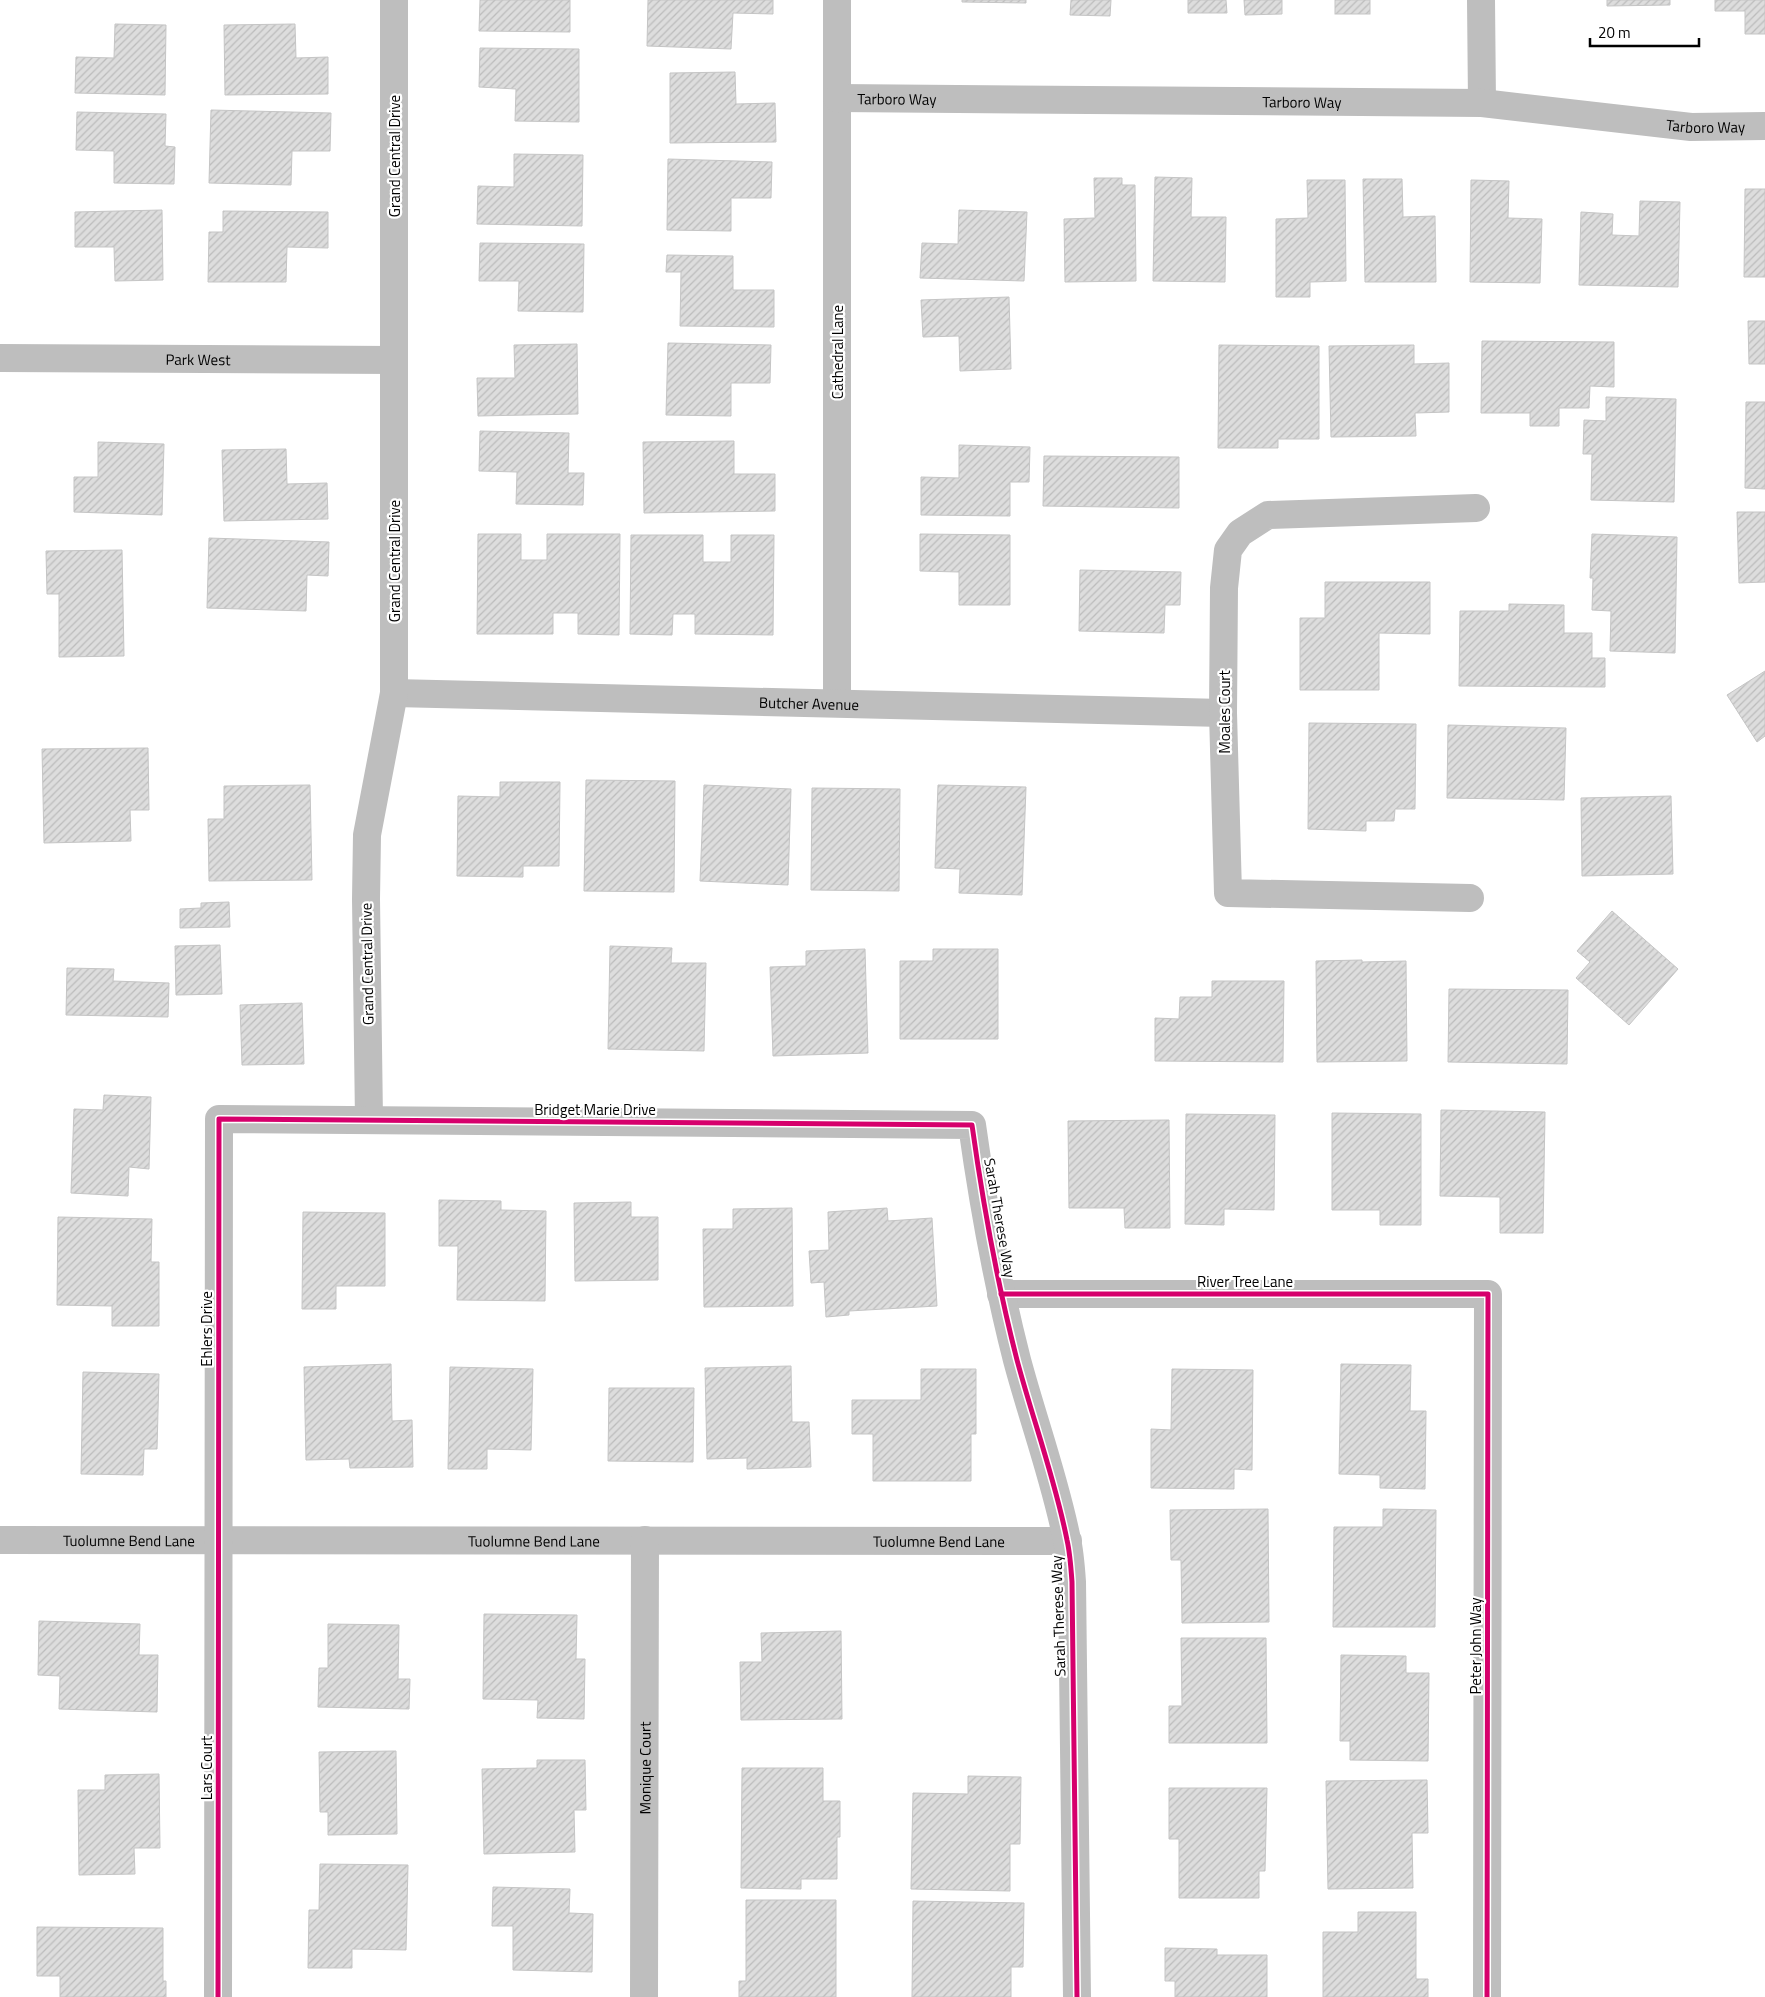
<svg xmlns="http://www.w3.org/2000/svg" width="1765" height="1997" font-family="'Titillium Web',sans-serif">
<defs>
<pattern id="building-hatch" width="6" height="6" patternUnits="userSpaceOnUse" patternTransform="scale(1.25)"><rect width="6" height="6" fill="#ddd"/><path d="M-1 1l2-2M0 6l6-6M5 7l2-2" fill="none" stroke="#bcbcbc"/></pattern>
</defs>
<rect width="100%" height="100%" fill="#fff"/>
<!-- building -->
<g fill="url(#building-hatch)" stroke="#c5c5c5">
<polygon points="480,0 570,0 570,32 479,31"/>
<polygon points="648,0 773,0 773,14 733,13 731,49 647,46"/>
<polygon points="962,0 1026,0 1026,3 962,2"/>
<polygon points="1071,0 1111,0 1110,16 1070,15"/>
<polygon points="1188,0 1226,0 1227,13 1188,13"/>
<polygon points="1244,0 1282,0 1282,14 1245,15"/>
<rect x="1335" y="0" width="35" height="14"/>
<polygon points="1607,0 1670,0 1670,5 1607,6"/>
<polygon points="1715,0 1765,0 1765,34 1745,34 1745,11 1715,11"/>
<polygon points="115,24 166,25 165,95 75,93 76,57 114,58"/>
<polygon points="295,24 296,58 328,57 328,94 225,95 224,25"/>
<polygon points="480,48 579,49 579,122 515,121 516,89 479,87"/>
<polygon points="735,72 736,104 775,103 776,142 670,143 670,73"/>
<polygon points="211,110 331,113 330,151 292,151 291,185 209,183"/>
<polygon points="77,112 166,114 165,146 175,147 174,184 114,183 114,151 76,150"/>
<polygon points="514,154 583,155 582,226 477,224 478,186 514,187"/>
<polygon points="668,159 772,162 771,198 731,198 731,231 667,230"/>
<polygon points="1155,177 1192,178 1191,217 1226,217 1225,282 1153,281"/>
<polygon points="1094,178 1122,178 1122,185 1135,185 1136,281 1065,282 1064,219 1095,218"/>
<polygon points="1363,179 1402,179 1403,217 1435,216 1436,282 1365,282"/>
<polygon points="1307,180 1345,180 1346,281 1310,282 1310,297 1276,297 1276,219 1308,218"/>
<polygon points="1471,180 1509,181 1508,218 1542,219 1540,283 1470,282"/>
<polygon points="1745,189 1765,189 1765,277 1744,277"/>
<polygon points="1640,201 1680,202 1678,287 1579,285 1581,212 1613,214 1612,235 1639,236"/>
<polygon points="162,210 163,280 115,281 114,247 75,247 75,212"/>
<polygon points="959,210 1027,212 1024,281 920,278 922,243 958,244"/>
<polygon points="223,211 328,212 328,248 287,247 286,282 208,282 209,232 223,232"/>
<polygon points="480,243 584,244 583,312 518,311 519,281 479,281"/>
<polygon points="667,255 733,256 733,290 774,290 774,327 680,326 681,272 666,272"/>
<polygon points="1009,297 1011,369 960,371 959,336 923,337 921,300"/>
<polygon points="1748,321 1765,321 1765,364 1749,364"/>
<polygon points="1482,341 1614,342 1614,387 1590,386 1589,408 1559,408 1559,426 1530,426 1530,413 1481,413"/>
<polygon points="668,343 771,345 770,383 731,383 731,416 666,415"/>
<polygon points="577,344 578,414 478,416 477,378 515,378 514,345"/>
<polygon points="1219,345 1319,346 1319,439 1278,439 1278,448 1218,448"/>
<polygon points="1414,345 1414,364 1449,363 1449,412 1415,413 1416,436 1331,437 1329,346"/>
<polygon points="1606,397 1676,399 1674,502 1591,500 1592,454 1583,454 1584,420 1606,421"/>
<polygon points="1746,402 1765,402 1765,489 1745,488"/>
<polygon points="480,431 569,433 568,473 584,473 583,505 516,504 517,472 479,471"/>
<polygon points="734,441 734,474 775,474 775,511 644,513 643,442"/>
<polygon points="98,442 164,444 162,515 74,512 74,477 98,477"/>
<polygon points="959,445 1030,447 1029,482 1010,482 1010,516 921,515 921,477 959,478"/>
<polygon points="286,449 287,484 327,483 328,519 224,521 222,450"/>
<polygon points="1044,456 1179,457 1179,508 1043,506"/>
<polygon points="1737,512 1765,512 1765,582 1739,583"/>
<polygon points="478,534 521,534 521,560 547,560 547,534 620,534 619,635 578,634 578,613 553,613 553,634 477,634"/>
<polygon points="920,534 1010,535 1010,605 959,605 959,572 920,571"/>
<polygon points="1592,534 1677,537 1675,653 1610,651 1611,611 1592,610 1593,578 1590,578"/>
<polygon points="631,535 703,535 703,562 731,562 731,535 774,535 773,635 695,634 695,614 673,614 672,635 630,634"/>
<polygon points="209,538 329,542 328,576 307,575 306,611 207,608"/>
<polygon points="122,550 124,656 59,657 59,594 47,594 46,551"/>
<polygon points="1080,570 1181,572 1180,605 1165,605 1164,633 1079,631"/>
<polygon points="1325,582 1430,582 1430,634 1379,633 1379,690 1300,690 1300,618 1325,618"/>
<polygon points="1509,604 1564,605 1564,633 1592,633 1592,658 1605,658 1605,687 1459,686 1460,611 1509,611"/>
<polygon points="1765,671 1765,736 1757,742 1727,695"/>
<polygon points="1309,723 1416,724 1415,809 1395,809 1394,821 1366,821 1366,831 1308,829"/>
<polygon points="1448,725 1566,728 1564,800 1447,798"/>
<polygon points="148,748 149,810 130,810 131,841 44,843 42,749"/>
<polygon points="586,780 675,781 674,892 584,891"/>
<polygon points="500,782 560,782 559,866 523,866 523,877 457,876 458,796 500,797"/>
<polygon points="310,785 312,880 209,881 208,819 224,819 224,786"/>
<polygon points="704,785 791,789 788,885 700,881"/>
<polygon points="938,785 1026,787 1022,895 959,893 960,869 935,868"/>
<polygon points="812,788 900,789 899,891 811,890"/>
<polygon points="1671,796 1673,874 1582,876 1581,798"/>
<polygon points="229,902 230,927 180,928 180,909 201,908 201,903"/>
<polygon points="1612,911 1678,969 1629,1025 1576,978 1590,962 1577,951"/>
<polygon points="220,945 222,994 176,995 175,946"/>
<polygon points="610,946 672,948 671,963 706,963 704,1051 608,1049"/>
<polygon points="865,949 868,1053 773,1056 770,967 806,966 806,951"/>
<polygon points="933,949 998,949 998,1039 900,1039 900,961 933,961"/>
<polygon points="1362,960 1362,962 1406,961 1407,1061 1317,1062 1316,961"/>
<polygon points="67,968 114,969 113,981 169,983 168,1017 66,1015"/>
<polygon points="1212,981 1284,981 1283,1062 1155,1061 1155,1018 1179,1019 1180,997 1212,997"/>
<polygon points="1449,989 1568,990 1567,1064 1448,1062"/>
<polygon points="302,1003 304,1064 242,1065 240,1005"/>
<polygon points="104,1095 151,1097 149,1169 129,1167 128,1196 71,1193 74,1109 103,1110"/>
<polygon points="1441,1110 1545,1112 1543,1233 1500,1233 1500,1197 1440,1196"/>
<polygon points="1332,1113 1421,1114 1421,1225 1380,1225 1380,1210 1332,1210"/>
<polygon points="1186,1114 1275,1115 1274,1210 1224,1209 1224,1225 1185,1224"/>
<polygon points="1169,1120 1170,1228 1125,1228 1124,1208 1069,1208 1068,1121"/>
<polygon points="439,1200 501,1201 501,1210 546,1211 545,1301 457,1300 458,1246 439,1246"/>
<polygon points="631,1202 631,1217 658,1217 658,1280 575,1281 574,1203"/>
<polygon points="792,1208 793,1306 704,1307 703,1229 733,1229 733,1209"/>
<polygon points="887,1208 888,1221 932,1218 937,1306 849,1311 849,1315 826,1317 824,1282 811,1283 809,1251 829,1250 828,1212"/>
<polygon points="303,1212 385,1213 385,1286 336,1286 336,1309 302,1309"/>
<polygon points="58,1217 152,1219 151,1262 159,1262 159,1326 112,1326 112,1306 57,1305"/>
<polygon points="391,1364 392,1421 412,1420 413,1467 350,1468 349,1459 306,1460 304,1367"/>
<polygon points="1341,1364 1411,1365 1410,1411 1426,1411 1425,1489 1380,1488 1380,1475 1339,1474"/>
<polygon points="791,1366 792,1422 809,1422 811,1467 747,1469 747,1458 707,1459 705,1368"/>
<polygon points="450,1367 533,1369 531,1450 487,1449 487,1469 448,1469"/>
<polygon points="921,1369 976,1369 976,1434 971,1434 971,1481 873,1481 873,1434 852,1434 852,1400 921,1400"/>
<polygon points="1172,1369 1253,1370 1252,1470 1234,1469 1234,1489 1151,1488 1151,1429 1171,1430"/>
<polygon points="83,1372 159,1374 157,1449 144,1449 143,1475 81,1474"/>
<polygon points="609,1388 694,1388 693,1462 608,1461"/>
<polygon points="1268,1509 1269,1622 1182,1623 1181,1560 1171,1560 1170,1510"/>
<polygon points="1383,1509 1436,1510 1435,1627 1333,1627 1334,1527 1383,1527"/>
<polygon points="484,1614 577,1615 576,1659 585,1659 584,1719 537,1718 538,1700 483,1699"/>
<polygon points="39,1621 140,1624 139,1655 158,1655 157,1712 59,1709 60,1676 38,1675"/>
<polygon points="328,1624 399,1625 398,1679 410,1679 409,1709 318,1707 319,1668 328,1668"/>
<polygon points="841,1631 842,1719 741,1720 740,1662 762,1662 761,1633"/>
<polygon points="1181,1638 1266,1638 1267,1743 1169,1743 1169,1706 1182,1706"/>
<polygon points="1341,1655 1406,1656 1406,1673 1429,1673 1428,1761 1350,1760 1350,1741 1340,1741"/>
<polygon points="396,1751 397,1834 328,1835 328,1812 320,1812 319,1752"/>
<polygon points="537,1760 585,1760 586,1810 574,1810 575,1852 484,1854 482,1769 537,1768"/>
<polygon points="742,1768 823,1768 823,1801 840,1801 840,1837 837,1837 837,1879 801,1879 801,1889 741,1888"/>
<polygon points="159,1774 160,1848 134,1848 135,1874 79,1875 78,1790 105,1790 105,1775"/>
<polygon points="968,1776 1021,1777 1020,1844 1010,1844 1010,1891 911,1889 913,1793 968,1794"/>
<polygon points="1427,1780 1428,1833 1412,1833 1413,1888 1328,1889 1326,1781"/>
<polygon points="1169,1788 1267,1788 1265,1871 1259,1871 1259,1898 1179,1898 1179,1839 1169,1839"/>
<polygon points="320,1864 408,1865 406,1950 352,1949 352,1968 308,1968 309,1910 319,1910"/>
<polygon points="493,1887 570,1889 569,1913 593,1914 592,1972 513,1970 513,1926 492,1926"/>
<polygon points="746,1900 836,1900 836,1997 739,1997 739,1981 746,1981"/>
<polygon points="913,1901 1024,1903 1023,1967 1011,1967 1011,1997 912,1997"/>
<polygon points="1358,1912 1416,1912 1416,1979 1428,1979 1428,1997 1323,1997 1323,1932 1358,1932"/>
<polygon points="37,1927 163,1928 163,1981 166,1981 166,1997 60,1997 60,1976 37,1976"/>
<polygon points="1165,1948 1217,1949 1217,1955 1267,1955 1267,1997 1175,1997 1175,1981 1165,1981"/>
</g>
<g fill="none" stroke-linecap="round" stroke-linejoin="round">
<!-- minor -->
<g stroke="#bebebe" stroke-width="28">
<polyline points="837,0 837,703"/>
<polyline points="1481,0 1482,103"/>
<path id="s1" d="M 837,98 L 1482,103 L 1691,127 L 1765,126"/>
<path id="s2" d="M 0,358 L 394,360"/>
<path id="s3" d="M 394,693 L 1223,713"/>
<polyline points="1470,898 1228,893 1223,713 1224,588 1228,550 1240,533 1268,515 1476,508"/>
<polyline points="369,1120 366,899 367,835 394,693 394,0"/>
<polyline points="1001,1294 1488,1294 1487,1997"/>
<path id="s4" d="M 0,1540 L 1068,1541"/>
<path d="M 218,1997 L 219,1119 L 972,1125 C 983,1204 997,1282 1017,1360 C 1033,1420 1055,1479 1067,1540 C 1070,1553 1071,1568 1072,1582 L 1077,1997"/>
<path id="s5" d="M 644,1997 L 645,1540"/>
</g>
<defs>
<g id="cycleway">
<polyline points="1001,1294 1488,1294 1487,1997"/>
<path d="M 218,1997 L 219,1119 L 972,1125 C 983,1204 997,1282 1017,1360 C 1033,1420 1055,1479 1067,1540 C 1070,1553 1071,1568 1072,1582 L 1077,1997"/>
</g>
</defs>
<!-- cycleway casing -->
<use href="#cycleway" stroke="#fff" stroke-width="8"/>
<!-- cycleway -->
<use href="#cycleway" stroke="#d6006c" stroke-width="5"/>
</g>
<g text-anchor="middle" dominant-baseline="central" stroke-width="4.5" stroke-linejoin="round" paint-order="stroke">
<!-- street labels -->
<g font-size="15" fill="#000" stroke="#fff">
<text stroke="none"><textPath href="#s1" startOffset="60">Tarboro Way</textPath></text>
<text stroke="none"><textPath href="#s1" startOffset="465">Tarboro Way</textPath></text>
<text stroke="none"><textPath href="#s1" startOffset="870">Tarboro Way</textPath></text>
<text transform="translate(394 156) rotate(-90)">Grand Central Drive</text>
<text transform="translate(837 352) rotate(-90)">Cathedral Lane</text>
<text stroke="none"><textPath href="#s2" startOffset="198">Park West</textPath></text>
<text transform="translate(394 561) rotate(-90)">Grand Central Drive</text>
<text stroke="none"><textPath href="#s3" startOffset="415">Butcher Avenue</textPath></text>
<text transform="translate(1224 712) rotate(-90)">Moales Court</text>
<text transform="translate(367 964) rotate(-91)">Grand Central Drive</text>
<text x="595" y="1109">Bridget Marie Drive</text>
<text transform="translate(1000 1218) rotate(80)">Sarah Therese Way</text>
<text x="1245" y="1281">River Tree Lane</text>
<text transform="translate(206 1329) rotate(-90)">Ehlers Drive</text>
<text stroke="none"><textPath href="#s4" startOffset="129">Tuolumne Bend Lane</textPath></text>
<text stroke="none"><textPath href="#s4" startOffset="534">Tuolumne Bend Lane</textPath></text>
<text stroke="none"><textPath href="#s4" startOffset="939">Tuolumne Bend Lane</textPath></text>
<text transform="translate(1058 1616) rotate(-92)">Sarah Therese Way</text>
<text transform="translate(1475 1646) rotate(-90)">Peter John Way</text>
<text transform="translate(206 1768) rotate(-90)">Lars Court</text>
<text stroke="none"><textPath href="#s5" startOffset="229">Monique Court</textPath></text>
</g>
</g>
<!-- scale -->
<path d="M1590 38v8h109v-8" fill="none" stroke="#000000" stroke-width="2.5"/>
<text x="1598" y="38" font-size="15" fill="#000000" stroke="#ffffff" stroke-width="4" paint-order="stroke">20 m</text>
</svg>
